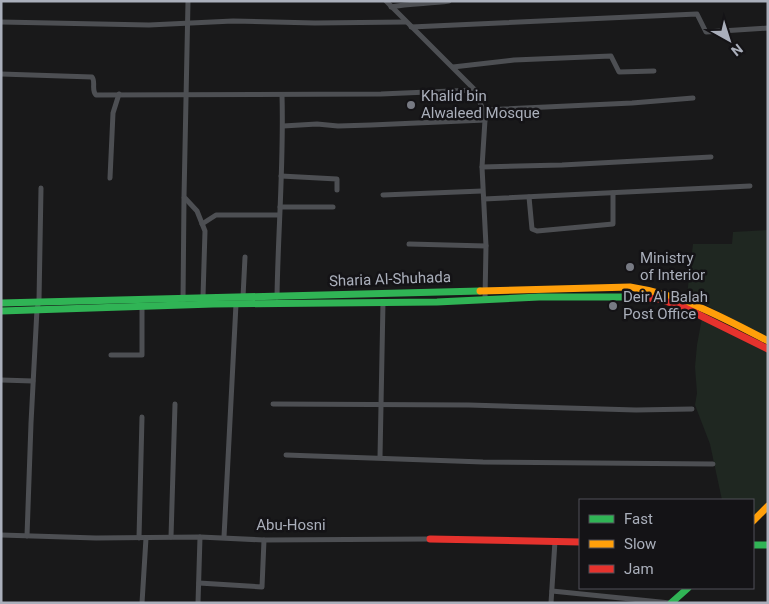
<svg xmlns="http://www.w3.org/2000/svg" width="769" height="604" font-family="Roboto,sans-serif">
<rect width="100%" height="100%" fill="#19191a"/>
<!-- green -->
<g fill="#1f2721">
<polygon points="768,230 768,338 687,295 693,244 732,244 733,232"/>
<polygon points="702,318 768,351 768,501 753,515 753,500 722,500 710,444 695,405 697,393 695,367 697,345"/>
</g>
<g fill="none" stroke-linecap="round" stroke-linejoin="round">
<!-- street -->
<g stroke="#4d4f53" stroke-width="5">
<polyline points="188,1 184,197 197,211 205,231 203,297"/>
<polyline points="386,1 475,90 483,110 485,120 482,167 486,246 485,299"/>
<path d="M 391,7 C 410,3 429,4 449,1"/>
<polyline points="1,22 149,25 233,21 315,23 406,22"/>
<polyline points="411,27 697,14 706,32 768,28"/>
<polyline points="453,67 514,60 611,56 619,72 654,71"/>
<path d="M 1,74 L 92,77 C 96,82 91,90 96,95 L 381,94 L 475,90"/>
<polyline points="483,110 632,103 693,98"/>
<polyline points="283,126 317,124 338,126 371,125 485,120"/>
<polyline points="482,167 562,165 711,157"/>
<polyline points="281,176 337,179 337,190"/>
<polyline points="110,178 113,113 119,94"/>
<polyline points="383,195 482,191"/>
<polyline points="529,197 532,229 537,231 613,224 613,193"/>
<polyline points="484,199 750,186"/>
<polyline points="280,207 333,207"/>
<polyline points="202,224 216,215 279,215"/>
<polyline points="409,244 486,246"/>
<polyline points="243,297 245,257"/>
<path d="M 277,297 C 278,230 284,162 282,95"/>
<polyline points="183,302 184,198"/>
<polyline points="111,355 142,355 142,306"/>
<polyline points="1,380 33,381"/>
<polyline points="273,404 469,405 636,410 692,409"/>
<polyline points="286,455 483,462 713,464"/>
<polyline points="380,457 383,302"/>
<polyline points="1,535 96,538 200,537 264,540 430,539"/>
<polyline points="27,536 31,423 37,309 39,301 41,188"/>
<polyline points="171,537 175,404"/>
<polyline points="224,537 236,304"/>
<polyline points="139,538 142,417"/>
<polyline points="199,583 262,587 264,540"/>
<polyline points="552,591 670,603"/>
<polyline points="142,603 146,538"/>
<polyline points="198,603 200,537"/>
<polyline points="551,603 555,541"/>
</g>
<!-- fast -->
<g stroke="#30b455" stroke-width="7">
<polyline points="1,303 480,291"/>
<polyline points="1,311 213,304 437,302 539,297 636,297"/>
<polyline points="753,545 768,545"/>
<polyline points="671,603 688,588"/>
</g>
<!-- slow -->
<g stroke="#ff9f0a" stroke-width="7">
<path d="M 480,291 L 630,287 C 682,295 722,317 768,341"/>
<polyline points="753,521 768,506"/>
</g>
<!-- jam -->
<g stroke="#e5322d" stroke-width="7">
<polyline points="636,297 659,299 683,307 768,349"/>
<polyline points="430,539 580,542"/>
</g>
</g>
<!-- markers -->
<g fill="#777a83" stroke="#141316" stroke-width="2">
<circle cx="411" cy="105" r="5"/>
<circle cx="630" cy="267" r="5"/>
<circle cx="613" cy="306" r="5"/>
</g>
<g text-anchor="middle" dominant-baseline="central" stroke-width="5" stroke-linejoin="round" paint-order="stroke">
<!-- poi labels -->
<g font-size="15" fill="#aaafbb" stroke="#141316" text-anchor="start">
<text x="421" y="96">Khalid bin<tspan x="421" dy="17">Alwaleed Mosque</tspan></text>
<text x="640" y="258">Ministry<tspan x="640" dy="17">of Interior</tspan></text>
<text x="623" y="297">Deir Al Balah<tspan x="623" dy="17">Post Office</tspan></text>
</g>
<!-- street labels -->
<g font-size="15" fill="#aaafbb" stroke="#141316">
<text transform="translate(390 279) rotate(-2)">Sharia Al-Shuhada</text>
<text x="291" y="525">Abu-Hosni</text>
</g>
</g>
<!-- border -->
<rect width="769" height="604" fill="none" stroke="#aaafbb" stroke-width="5"/>
<!-- legend -->
<rect x="579" y="499" width="175" height="90" fill="#141316" stroke="#505158"/>
<rect x="589" y="515" width="25" height="8" fill="#30b455" stroke="#505158"/>
<text x="624" y="524" font-size="15" fill="#aaafbb">Fast</text>
<rect x="589" y="540" width="25" height="8" fill="#ff9f0a" stroke="#505158"/>
<text x="624" y="549" font-size="15" fill="#aaafbb">Slow</text>
<rect x="589" y="565" width="25" height="8" fill="#e5322d" stroke="#505158"/>
<text x="624" y="574" font-size="15" fill="#aaafbb">Jam</text>
<!-- north arrow -->
<g transform="translate(729 40) rotate(141)" stroke="#141316" stroke-width="4" paint-order="stroke">
<path d="M0-4L9 19L0 12L-9 19Z" fill="#aaafbb"/>
<text y="-8" font-size="14" font-weight="bold" text-anchor="middle" fill="#aaafbb">N</text>
</g>
</svg>
